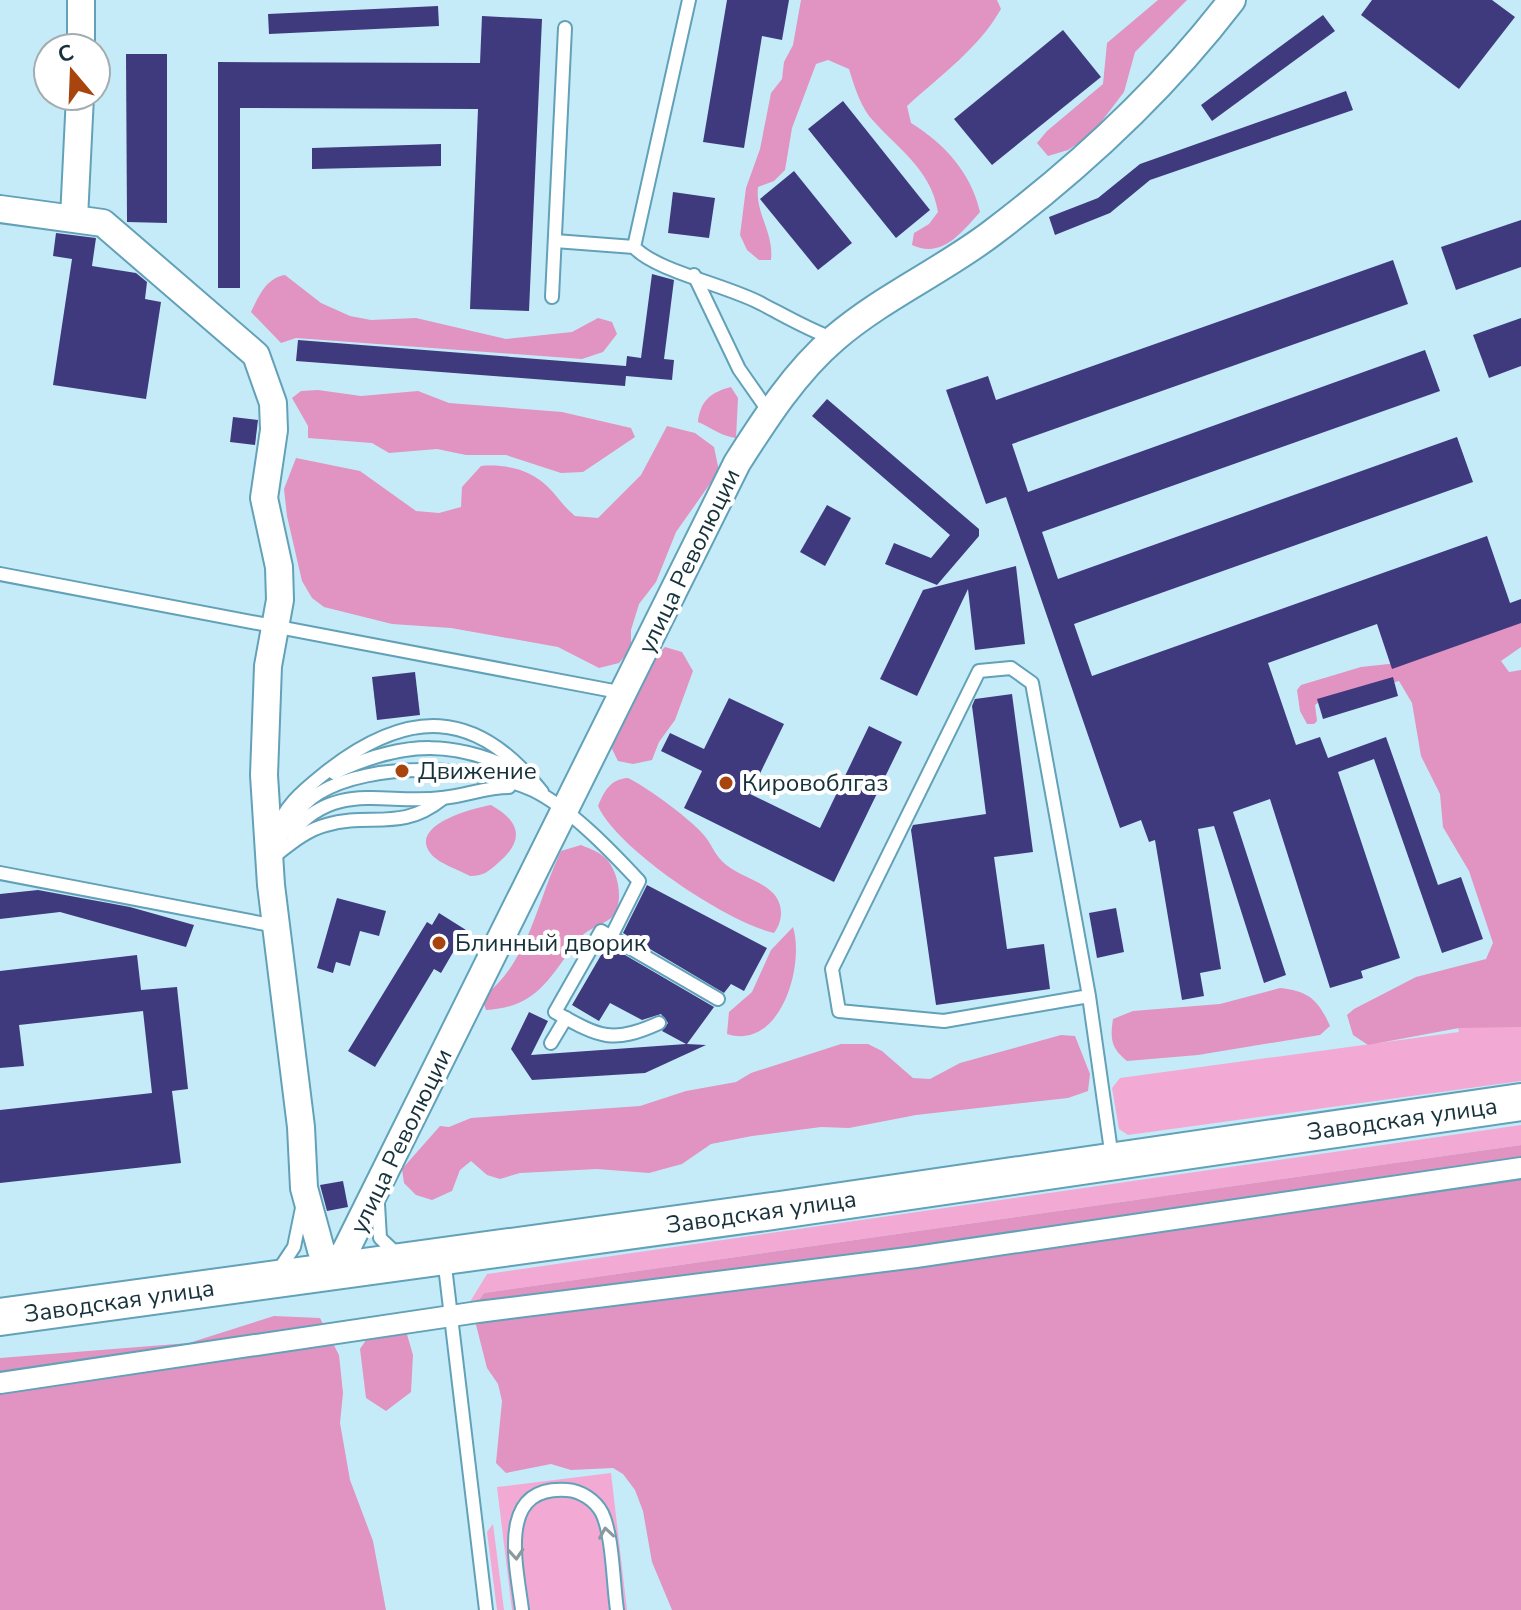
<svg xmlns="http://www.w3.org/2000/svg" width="1521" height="1610" font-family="'Nunito Sans',sans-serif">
<rect width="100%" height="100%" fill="#c5ebf9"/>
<!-- green -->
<g fill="#f2aad4">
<polygon points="1521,975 1521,1081 1128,1135 1119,1129 1112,1088 1120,1078 1459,1032 1452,1000"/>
<polygon points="1521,1125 1521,1145 484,1293 472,1309 465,1310 487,1274"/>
<polygon points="611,1473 627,1610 512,1610 497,1487"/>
<polygon points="493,1524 504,1610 497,1610 487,1532"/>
</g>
<!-- forest -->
<g fill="#e193c2">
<path d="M 801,0 L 997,0 L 1001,9 C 978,49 941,75 907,106 L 911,123 C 945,144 971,173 980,212 C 961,233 942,259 912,245 L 914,233 L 929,224 L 938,212 C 931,168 896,148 869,116 C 859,102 854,85 849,69 L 828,60 L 816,64 L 792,128 L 785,170 L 774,181 L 758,187 C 755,213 774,232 771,260 L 759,260 L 747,250 L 740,235 L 746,188 L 760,149 L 771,93 L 782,79 L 784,62 L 793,45 Z"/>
<polygon points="1158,0 1187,0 1135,52 1124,92 1092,134 1068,150 1048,156 1037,143 1047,131 1103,84 1107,43"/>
<path d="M 285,275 L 321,303 L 350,316 L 371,320 L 416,318 L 506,339 L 572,332 L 598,318 L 612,322 L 617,334 L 603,352 L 582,359 L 296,338 L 281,343 L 251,312 C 259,296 266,278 285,275 Z"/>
<path d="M 731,387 L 738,398 L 736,438 C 721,436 712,428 698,422 C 700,401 711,392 731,387 Z"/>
<polygon points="318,390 361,396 418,391 449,403 562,412 631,428 635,437 583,472 561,473 506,455 466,455 437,449 389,453 372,443 308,438 308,426 292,398 301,391"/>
<path d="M 667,426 L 695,433 L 714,447 L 719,471 L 676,532 L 656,582 L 639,604 L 631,630 L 631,649 L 619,663 L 599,668 L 558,647 L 451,628 L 392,624 L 324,607 L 312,598 L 302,581 L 287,516 L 284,489 L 296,458 L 360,471 L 416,511 L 439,513 L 461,507 L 462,487 L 481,466 C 505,464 530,469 548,487 C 558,497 564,507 575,516 L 598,518 L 641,475 Z"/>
<polygon points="1521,620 1521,647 1501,661 1509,672 1521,670 1521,1027 1459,1028 1368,1045 1353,1035 1347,1015 1354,1009 1416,977 1486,959 1493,943 1469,871 1443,827 1440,794 1421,756 1412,703 1399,681 1319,702 1315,705 1317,721 1314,724 1307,724 1300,711 1297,690 1301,685 1361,667 1398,663"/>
<polygon points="665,647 682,652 693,671 675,720 659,742 652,760 633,764 618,761 612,749 614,735 654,658"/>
<path d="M 628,778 C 647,787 695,822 707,839 C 713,848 716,856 725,864 C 739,876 760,880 773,893 C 784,905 783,921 774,933 C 727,922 618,850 598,806 C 604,792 610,779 628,778 Z"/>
<path d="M 491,805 C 523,823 523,842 498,863 C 488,872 483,876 470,876 C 459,870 438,863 431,854 C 407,825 474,808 491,805 Z"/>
<path d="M 581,845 C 588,848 597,851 603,856 C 618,867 626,904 611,918 C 601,926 588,928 580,938 C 550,975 540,1007 486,1010 L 482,998 C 530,961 536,903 561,851 Z"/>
<path d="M 793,927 C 805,966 780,1051 727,1034 L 729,1012 L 752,992 L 771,950 Z"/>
<path d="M 1280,988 C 1308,991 1318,999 1330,1026 L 1320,1035 L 1198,1055 L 1127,1061 C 1111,1048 1110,1039 1113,1019 L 1133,1011 L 1220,1004 Z"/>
<polygon points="1061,1035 1075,1036 1090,1074 1088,1091 1068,1098 916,1115 849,1128 821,1127 752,1136 711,1144 682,1164 649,1173 597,1169 520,1173 500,1179 487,1175 471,1161 460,1170 452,1191 432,1200 416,1195 404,1183 402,1169 440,1126 449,1127 471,1118 640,1106 686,1091 736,1082 751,1073 841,1044 868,1044 882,1051 913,1078 930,1079 960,1063"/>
<polygon points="1521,1145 1521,1610 672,1610 652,1562 643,1511 635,1490 623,1474 613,1468 571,1470 551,1464 506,1473 496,1463 502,1401 498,1384 487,1368 472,1309 484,1293"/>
<polygon points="274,1316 320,1318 339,1355 343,1393 340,1423 350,1480 373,1541 386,1610 0,1610 0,1358 189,1343"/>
<polygon points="406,1331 413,1355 411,1392 386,1411 366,1398 360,1349 370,1334"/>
</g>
<!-- building -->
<g fill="#3f3a7e">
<polygon points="727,0 789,0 782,40 762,36 744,148 703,142"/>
<polygon points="1372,0 1492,0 1515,17 1459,89 1361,15"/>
<polygon points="438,6 439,26 269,34 268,14"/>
<polygon points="1323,15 1335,31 1212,121 1201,105"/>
<polygon points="482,16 542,19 529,311 470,309 478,109 240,108 240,288 218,288 218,62 480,63"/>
<polygon points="1063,30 1101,77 992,165 954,119"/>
<polygon points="126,54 167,54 167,223 127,222"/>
<polygon points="1346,91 1353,110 1150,180 1110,213 1055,235 1049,217 1098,198 1140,164"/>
<polygon points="843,101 930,210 896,238 808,129"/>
<polygon points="441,144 441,166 312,169 312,148"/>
<polygon points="794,171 852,243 818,270 760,199"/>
<polygon points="673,192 715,198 709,238 668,233"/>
<polygon points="1521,220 1521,267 1456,290 1441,247"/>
<polygon points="56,233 96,238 92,266 136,273 147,282 145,299 161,302 146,399 53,385 72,259 53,256"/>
<polygon points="1393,260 1408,304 1012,444 1028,492 1425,350 1440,391 1042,532 1058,579 1457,437 1473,482 1074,624 1092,676 1487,536 1510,603 1521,599 1521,623 1392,669 1377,624 1268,663 1296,745 1320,737 1328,758 1386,737 1438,885 1461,877 1483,939 1442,953 1374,759 1338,772 1400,958 1361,971 1363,978 1330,988 1270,799 1233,812 1286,975 1264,983 1214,826 1198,829 1221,969 1200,973 1204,996 1182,1000 1155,840 1149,842 1141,820 1120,828 1006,497 986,504 946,390 988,376 996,400"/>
<polygon points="652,274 674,280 664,359 674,360 672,380 626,376 625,386 296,361 298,340 626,366 627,356 641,358"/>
<polygon points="1521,318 1521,366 1489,378 1473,335"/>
<polygon points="827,399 979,529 979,536 937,585 885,564 894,543 931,558 950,535 812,416"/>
<polygon points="233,417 258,420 255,445 230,442"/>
<polygon points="827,505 851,518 825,566 800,552"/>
<polygon points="1016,566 1025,644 975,650 968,589 917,696 880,679 923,590"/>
<polygon points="415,672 420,715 377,720 372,677"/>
<polygon points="1393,677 1398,696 1323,719 1317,699"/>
<polygon points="1012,694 1033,852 994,857 1007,949 1044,944 1050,989 936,1005 911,830 913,825 986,814 972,706 975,699"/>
<polygon points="729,698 784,724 750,794 820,828 869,726 902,742 834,882 684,808 702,771 661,751 670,733 704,749"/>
<polygon points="647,885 767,948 744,991 731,984 724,993 623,933"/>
<polygon points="38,890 130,907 194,925 186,947 60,912 0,919 0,894"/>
<polygon points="337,898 386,911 379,936 360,931 350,966 336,962 333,973 317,968"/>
<polygon points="1116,908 1124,952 1097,958 1089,913"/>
<polygon points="439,913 466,930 441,973 434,969 375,1067 348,1051 427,922 432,925"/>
<polygon points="613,948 714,1007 687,1044 706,1045 645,1073 532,1080 511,1049 529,1012 548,1021 531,1055 686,1044 662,1031 668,1023 661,1014 642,1020 610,1003 599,1021 572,1005 604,950 610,953"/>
<polygon points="137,955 141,990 177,987 188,1089 172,1091 181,1163 0,1183 0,1110 152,1093 143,1011 19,1025 24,1066 0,1068 0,971"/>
<polygon points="343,1181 348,1207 327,1211 320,1185"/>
</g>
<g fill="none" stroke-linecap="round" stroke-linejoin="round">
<defs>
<g id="service">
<path d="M 689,0 L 634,247 C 655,271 730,286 762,304 C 787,317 807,329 834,339"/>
<polyline points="555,241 634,247"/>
<polyline points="694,275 739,369 769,412"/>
<polyline points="552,297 565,28"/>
<polyline points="0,574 624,693"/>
<path d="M 334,773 C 404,740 457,739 525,775"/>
<path d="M 276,833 C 283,806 304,790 325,773 C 407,708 476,707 542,792"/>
<path d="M 292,833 C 335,780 386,805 442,798 C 465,796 486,787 509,787"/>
<path d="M 275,850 C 286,828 298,806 319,793 C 370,761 479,765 533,790 C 570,808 611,851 639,881 L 611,937"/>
<path d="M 272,858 C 289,845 306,830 326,825 C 370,812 401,832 442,799"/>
<polyline points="0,873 276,926"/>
<polyline points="1089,996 944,1021 839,1011 832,969 979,671 1011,668 1032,683 1089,996 1112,1158"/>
<path d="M 659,1023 C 611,1045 598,1036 555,1012 L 601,931 L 718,999"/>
<polyline points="551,1043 566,1018"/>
<polyline points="378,1204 380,1238 397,1254"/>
<polyline points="444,1258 486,1610"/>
<polyline points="278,1271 294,1247 302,1208"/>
<path d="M 522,1610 C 517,1567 495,1485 567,1490 C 581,1491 595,1500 602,1513 C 613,1536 613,1583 617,1610"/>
</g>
<polyline id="pedestrian" points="0,1383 478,1312 916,1257 1521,1168"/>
<g id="minor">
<polyline points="81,0 81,48"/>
<path d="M 0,209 L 103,223 L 256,355 L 273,403 L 274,430 L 264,498 L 279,567 L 280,600 L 268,666 L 264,775 L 271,885 L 301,1127 L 304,1188 L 321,1250 L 336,1270 L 737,463 C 765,419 795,372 835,338 C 883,297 942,271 992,233 C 1082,165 1163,90 1232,0"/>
<polyline points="74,218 80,96"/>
</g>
<polyline id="secondary" points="0,1317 780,1210 1521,1102"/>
</defs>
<!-- service casing -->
<use href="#service" stroke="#62a1b8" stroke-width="16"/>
<!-- pedestrian casing -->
<use href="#pedestrian" stroke="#62a1b8" stroke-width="24"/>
<!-- minor casing -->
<use href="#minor" stroke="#62a1b8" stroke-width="30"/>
<!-- secondary casing -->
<use href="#secondary" stroke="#62a1b8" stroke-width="40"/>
<!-- service -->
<use href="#service" stroke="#fff" stroke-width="12"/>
<!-- pedestrian -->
<use href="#pedestrian" stroke="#fff" stroke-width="20"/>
<!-- minor -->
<use href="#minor" stroke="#fff" stroke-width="26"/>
<!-- secondary -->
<use href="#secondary" stroke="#fff" stroke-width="36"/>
</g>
<!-- one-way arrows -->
<defs><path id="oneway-chevron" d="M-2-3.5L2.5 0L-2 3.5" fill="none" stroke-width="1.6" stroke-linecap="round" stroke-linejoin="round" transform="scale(2)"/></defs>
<g stroke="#8b989d">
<use href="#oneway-chevron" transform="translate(606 1533) rotate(-99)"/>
<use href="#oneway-chevron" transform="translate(516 1554) rotate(86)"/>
</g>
<!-- markers -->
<g fill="#a8440e" stroke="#fff" stroke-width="3">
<circle cx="402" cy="771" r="8"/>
<circle cx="726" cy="783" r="8"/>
<circle cx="439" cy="943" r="8"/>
</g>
<g text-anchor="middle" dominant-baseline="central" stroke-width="8" stroke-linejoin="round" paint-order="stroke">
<!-- street labels -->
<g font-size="24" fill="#17323b" stroke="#fff">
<text transform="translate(689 561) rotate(-64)">улица Революции</text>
<text transform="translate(1402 1119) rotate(-8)">Заводская улица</text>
<text transform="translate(401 1141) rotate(-64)">улица Революции</text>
<text transform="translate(761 1212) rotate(-8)">Заводская улица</text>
<text transform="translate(119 1301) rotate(-8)">Заводская улица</text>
</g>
<!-- poi labels -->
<g font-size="24" fill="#17323b" stroke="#fff" text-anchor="start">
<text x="418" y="771">Движение</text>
<text x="742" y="783">Кировоблгаз</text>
<text x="455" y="943">Блинный дворик</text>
</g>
</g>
<!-- north arrow -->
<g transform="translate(72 72) rotate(341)"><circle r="38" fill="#ffffff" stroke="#a2adb1" stroke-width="2"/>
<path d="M0-6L14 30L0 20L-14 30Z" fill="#a8440e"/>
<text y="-12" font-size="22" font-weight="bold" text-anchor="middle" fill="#17323b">С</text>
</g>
</svg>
